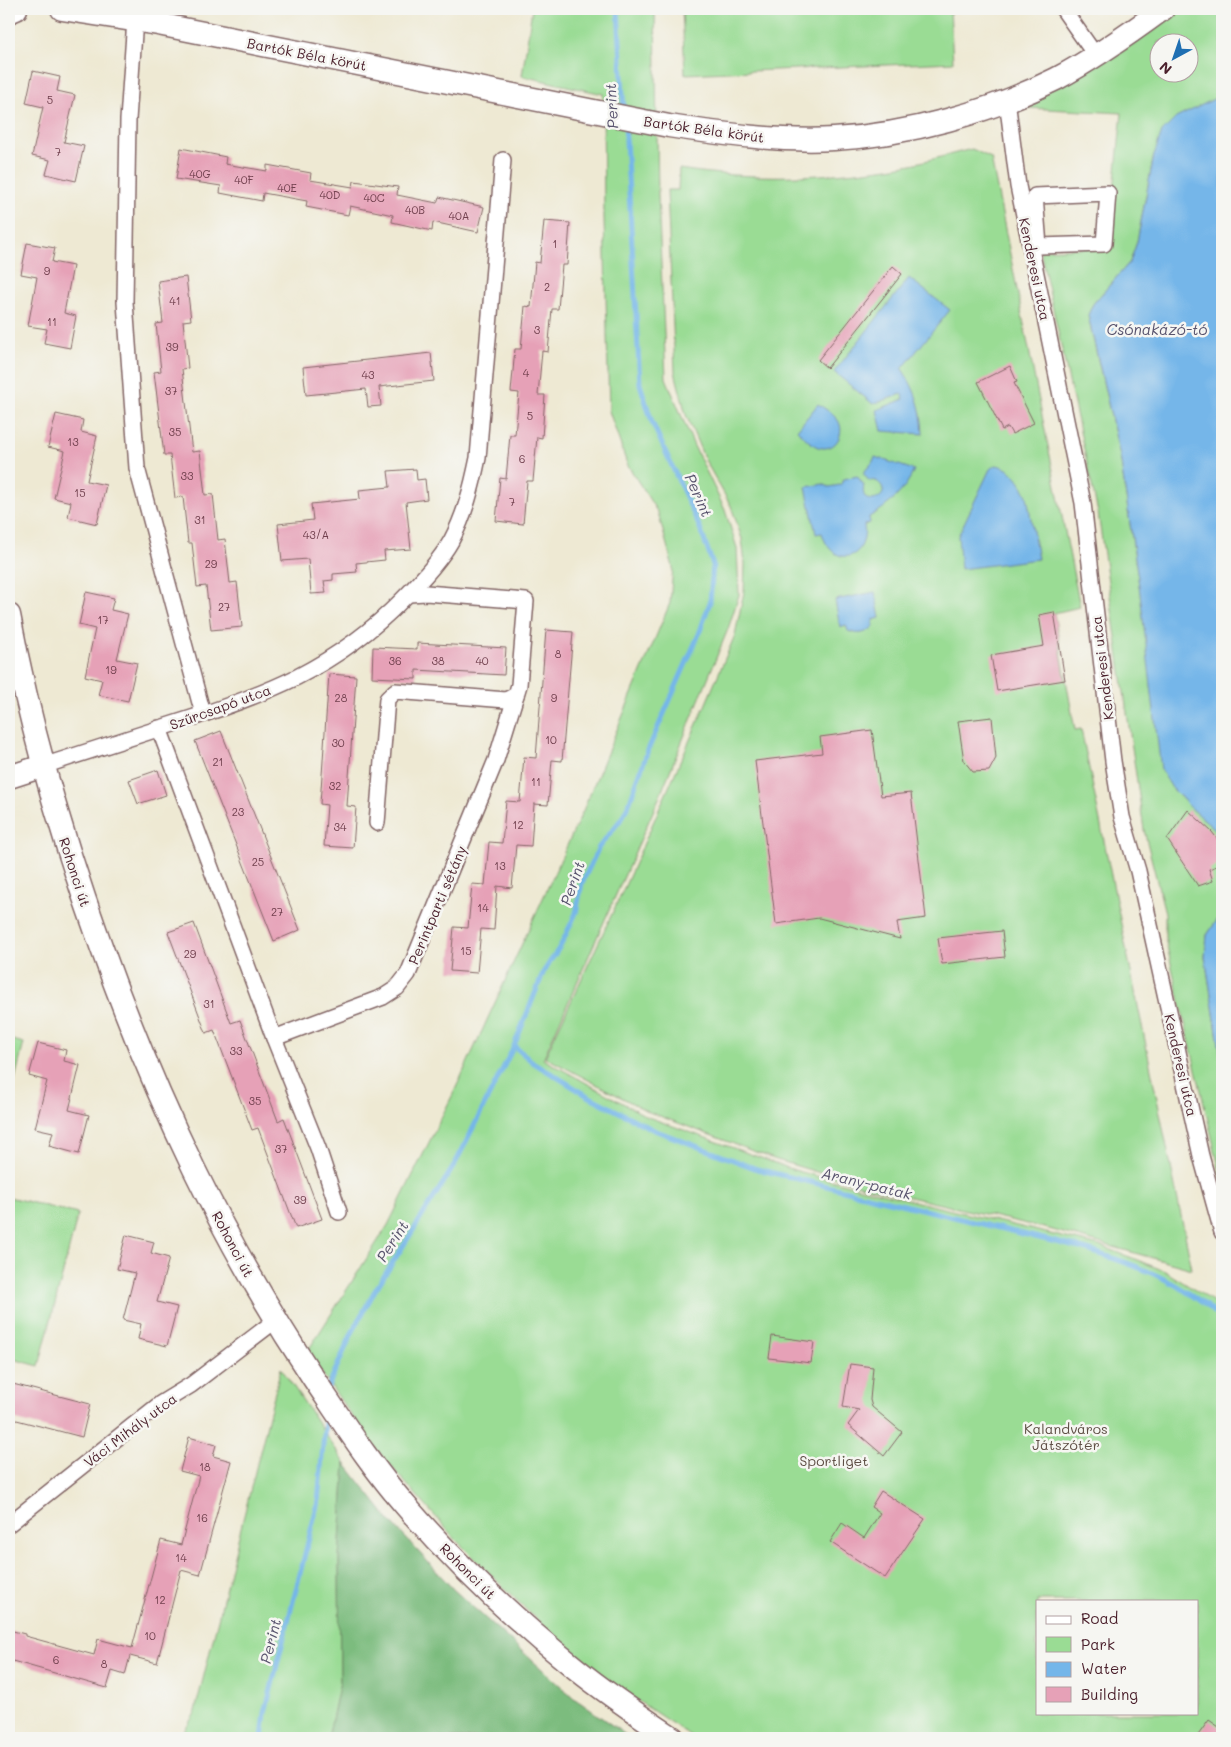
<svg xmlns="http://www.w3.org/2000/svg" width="1231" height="1747" font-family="Mali,sans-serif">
<rect width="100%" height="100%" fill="#f6f6f2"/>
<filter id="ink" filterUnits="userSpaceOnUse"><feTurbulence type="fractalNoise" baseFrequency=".02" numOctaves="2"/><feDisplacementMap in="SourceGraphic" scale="10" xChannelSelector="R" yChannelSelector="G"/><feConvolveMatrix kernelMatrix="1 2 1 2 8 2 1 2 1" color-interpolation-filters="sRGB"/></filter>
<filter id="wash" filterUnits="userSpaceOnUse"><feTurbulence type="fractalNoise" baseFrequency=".0096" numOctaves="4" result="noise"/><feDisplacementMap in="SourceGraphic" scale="20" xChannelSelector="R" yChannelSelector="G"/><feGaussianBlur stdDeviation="1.12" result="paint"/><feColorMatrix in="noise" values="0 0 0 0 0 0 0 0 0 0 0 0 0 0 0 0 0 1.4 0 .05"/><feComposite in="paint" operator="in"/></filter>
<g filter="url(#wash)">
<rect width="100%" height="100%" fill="#eee9d3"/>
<!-- green -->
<g fill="#9adc94" stroke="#727e60" fill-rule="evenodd">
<path d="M 532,9 L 655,9 L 658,195 L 666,378 L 694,446 L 725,510 L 737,548 L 739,595 L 728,629 L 659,798 L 543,1059 L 648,1117 L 794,1170 L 860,1188 L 1104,1247 L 1165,1271 L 1222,1307 L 1222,1738 L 694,1738 L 578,1661 L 457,1541 L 373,1446 L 307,1352 L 388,1225 L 454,1092 L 582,813 L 670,603 L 673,567 L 658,513 L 627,464 L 609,411 L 604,217 L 603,94 L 522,76 ZM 1037,1601 L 1197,1601 L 1197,1713 L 1037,1713 Z"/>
<polygon points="682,9 950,9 953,62 685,74"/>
<path d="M 1175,9 L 1222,9 L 1222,92 L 1154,155 L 1137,242 L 1130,262 L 1093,304 L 1088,316 L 1120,456 L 1139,585 L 1172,788 L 1190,807 L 1222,835 L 1222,913 L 1207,935 L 1205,957 L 1222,1063 L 1222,1180 L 1165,938 L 1165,913 L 1144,830 L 1098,513 L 1040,250 L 1108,247 L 1122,113 L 1027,108 L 1035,98 L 1146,32 ZM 1158,42 L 1188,42 L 1188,72 L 1158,72 Z"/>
<path d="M 972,149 L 991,158 L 1080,607 L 1054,613 L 1075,730 L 1081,729 L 1192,1269 L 1049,1229 L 866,1187 L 774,1159 L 649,1112 L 545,1057 L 625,886 L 704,708 L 735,635 L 744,592 L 745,564 L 742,539 L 731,506 L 705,460 L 686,415 L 675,372 L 667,190 L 678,190 L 679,169 C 750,180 823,178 895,167 C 921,163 947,155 972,149 Z"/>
<polygon points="9,1039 24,1043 9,1103"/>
<polygon points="9,1197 78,1214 39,1366 9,1358"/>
<polygon points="281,1368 345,1463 339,1558 340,1682 328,1738 179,1738 194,1715"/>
</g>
<!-- forest -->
<polygon fill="#7bbc7e" stroke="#626e54" points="345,1463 390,1521 454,1590 574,1698 630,1738 328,1738 340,1682 339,1558"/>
<!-- water -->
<g fill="#74b6e9" stroke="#5f6a8a">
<polygon points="1222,92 1222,835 1190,807 1172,788 1161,770 1139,585 1120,456 1088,315 1093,304 1130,262 1137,242 1154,155 1162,132 1176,118 1216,98"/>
<path d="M 909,278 L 950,310 L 902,369 C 916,390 922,409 923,434 L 882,431 L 877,410 L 904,399 L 902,394 L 873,404 L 834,372 Z"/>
<path d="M 818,404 C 824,408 832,413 837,419 C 846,430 838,449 823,448 C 813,448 804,436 797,430 Z"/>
<path d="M 875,457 L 914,470 C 905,491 889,506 869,517 L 870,523 L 864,525 C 869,561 832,569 822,533 L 816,534 L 806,487 L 823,484 L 829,487 L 840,485 L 844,479 L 857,476 L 864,485 C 858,510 892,499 881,485 C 878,481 874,480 869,481 L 863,473 L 872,463 Z"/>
<path d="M 995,465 C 1011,466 1021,482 1027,496 L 1038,559 L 961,569 L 958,536 L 990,469 Z"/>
<path d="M 875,592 L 880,618 L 873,620 L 874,626 C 866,634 859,635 848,631 L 846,625 L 840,627 L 835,600 Z"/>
<polygon points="1222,913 1222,1063 1205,957 1207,935"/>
</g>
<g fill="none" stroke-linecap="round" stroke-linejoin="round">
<!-- stream -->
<g stroke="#74b6e9" stroke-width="5">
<polyline points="618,9 624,112"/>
<path d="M 514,1046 L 534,1063 L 588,1096 L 654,1130 L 757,1169 L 1080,1248 C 1132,1263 1183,1281 1222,1320"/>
<polyline points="328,1387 352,1333 374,1292 454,1166 514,1046 544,971 561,945 576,913 582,883 599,847 622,818 630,801 648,750 699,634 710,602 713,565 700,528 652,422 640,384 625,123"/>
<polyline points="262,1738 265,1713 318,1502 326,1411"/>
</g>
</g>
<g id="blocks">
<!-- building -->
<g fill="#e6a1b7">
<polygon points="33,71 60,77 57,91 75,95 64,142 84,146 76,181 46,174 50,160 32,156 43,107 26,103"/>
<polygon points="181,148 226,157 225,164 267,171 267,165 311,173 310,180 353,187 354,181 398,187 397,195 437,203 439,197 484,207 478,232 433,222 432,231 392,222 393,215 350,206 348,215 306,207 307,201 263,193 262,201 220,193 221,186 176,179"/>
<polygon points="544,221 570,223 567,265 562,265 558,309 552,309 548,352 542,351 538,395 545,395 542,438 537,437 533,481 527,481 523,524 496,521 500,478 506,479 510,435 515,435 519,393 511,392 515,349 521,349 525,306 531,307 535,262 540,263"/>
<polygon points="27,243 55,248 52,262 73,266 64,313 76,316 70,348 44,343 47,329 28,326 37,277 21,274"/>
<polygon points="893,266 902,274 827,368 818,360"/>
<polygon points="186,277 191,320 183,321 188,368 182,369 192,452 200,451 205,495 213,494 218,540 225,539 230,583 237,582 242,627 211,630 206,586 197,587 192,543 188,543 183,497 175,498 170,455 164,455 154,372 161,371 156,324 163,323 158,281"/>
<polygon points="431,353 434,381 379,387 381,406 368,407 366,389 306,395 303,367"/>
<polygon points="1010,366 1017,382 1014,383 1034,423 1012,434 1008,427 1002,430 978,382"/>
<polygon points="56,414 83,420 81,432 97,436 87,481 106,485 97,524 68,517 71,502 54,498 65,451 48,447"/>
<polygon points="416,469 417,480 425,479 427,499 406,502 411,549 384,551 385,560 356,563 357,572 333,574 333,580 324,581 326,593 311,594 308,559 282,561 278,524 313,520 311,504 360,499 359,490 390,487 388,471"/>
<polygon points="86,592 114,598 111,610 128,614 117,659 137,663 128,701 98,695 102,680 85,676 95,629 79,625"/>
<polygon points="1054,612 1065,680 997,691 991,655 1044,646 1039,615"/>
<polygon points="546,630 573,632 562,761 552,760 548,805 534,804 531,846 516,845 512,888 497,886 494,930 481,929 477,973 450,971 454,927 468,928 472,884 485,885 489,842 502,843 506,801 520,802 524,757 536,758"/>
<polygon points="417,643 506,648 504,675 416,670 416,679 372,677 373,647 417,649"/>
<polygon points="329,674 356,676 347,806 356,807 353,848 324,846 327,805 320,804"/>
<polygon points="992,717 996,758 989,771 973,772 964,761 958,721"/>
<polygon points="872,730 881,796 911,793 926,918 897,922 900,939 819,918 776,924 755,761 822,753 820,737"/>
<polygon points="221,731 300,930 274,941 195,741"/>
<polygon points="158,770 166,795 138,804 129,780"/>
<polygon points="1188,810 1212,832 1222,845 1222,864 1209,869 1213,881 1198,886 1167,839"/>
<polygon points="194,923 231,1023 240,1020 278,1121 284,1118 322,1219 296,1228 258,1128 252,1130 214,1030 206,1033 168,932"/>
<polygon points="1002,931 1005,957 942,964 938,938"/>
<polygon points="38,1043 66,1050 64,1061 80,1065 69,1110 89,1115 79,1154 49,1146 53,1132 35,1128 47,1081 29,1076"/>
<polygon points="126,1235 154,1242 151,1253 169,1258 157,1302 177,1307 167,1346 138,1339 141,1324 123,1320 135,1273 117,1269"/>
<polygon points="772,1336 814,1342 811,1363 769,1358"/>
<polygon points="850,1364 873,1367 870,1400 872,1407 902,1432 884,1456 848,1425 859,1410 843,1407"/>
<polygon points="9,1383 90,1404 82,1437 9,1418"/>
<polygon points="189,1437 216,1445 213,1456 231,1461 200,1575 181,1570 157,1663 130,1656 125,1675 112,1671 107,1688 9,1660 9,1630 25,1634 25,1636 94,1655 98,1639 132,1648 161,1540 181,1545 199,1476 180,1471"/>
<polygon points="881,1491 925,1519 885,1578 830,1542 842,1523 864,1538 880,1513 871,1507"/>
<polygon points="1209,1720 1222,1729 1222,1738 1196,1738"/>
</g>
</g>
</g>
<g filter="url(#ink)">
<use href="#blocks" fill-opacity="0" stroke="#836666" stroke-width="1"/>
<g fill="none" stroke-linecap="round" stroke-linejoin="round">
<defs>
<g id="street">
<polyline points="1063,9 1096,56"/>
<polyline points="135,19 128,120 125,302 137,468 203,714"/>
<polyline points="1007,100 1018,186 1083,503 1113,761 1122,817 1138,871 1201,1156 1222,1232"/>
<polygon points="1108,193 1104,244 1039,246 1035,196"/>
<polyline points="159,728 274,1038 318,1148 339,1212"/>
<path d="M 43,766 C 86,752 129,738 173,724 C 215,711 257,697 297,677 C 336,657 372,631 403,599 C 420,582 439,562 451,541 C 465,515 472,487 478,458 L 503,160"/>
<polyline points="377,823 387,699 395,691 506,700 516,695 519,685 526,601 426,593 409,594"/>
<polyline points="274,1038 383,997 397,988 408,974 496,760 516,695"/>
<polyline points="9,1524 160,1404 191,1385 276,1320"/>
</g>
<g id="secondary">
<path d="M 62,9 L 158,24 L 669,126 C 723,134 779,142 834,139 C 908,135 990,112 1056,79 C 1094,59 1129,34 1163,9"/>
<polyline points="9,12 16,9"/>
<path d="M 9,615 C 30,728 62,838 101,946 C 156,1100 223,1242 314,1379 C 343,1422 371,1466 405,1505 C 456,1564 514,1619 575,1668 C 606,1693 640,1716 673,1738"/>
<polyline points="9,777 43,766"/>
</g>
</defs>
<!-- street casing -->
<use href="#street" stroke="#836666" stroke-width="18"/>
<!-- secondary casing -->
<use href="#secondary" stroke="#836666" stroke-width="25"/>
<!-- street -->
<use href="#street" stroke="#fff" stroke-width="15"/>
<!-- secondary -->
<use href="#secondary" stroke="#fff" stroke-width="22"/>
</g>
</g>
<g text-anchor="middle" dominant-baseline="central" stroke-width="5" stroke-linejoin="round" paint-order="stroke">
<!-- number labels -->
<g font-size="11" fill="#71404e">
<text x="50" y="99">5</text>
<text x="58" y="151">7</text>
<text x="200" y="173">40G</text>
<text x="244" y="179">40F</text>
<text x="287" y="187">40E</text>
<text x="330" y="194">40D</text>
<text x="374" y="197">40C</text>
<text x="415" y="209">40B</text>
<text x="459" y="215">40A</text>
<text x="555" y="243">1</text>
<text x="47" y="270">9</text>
<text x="547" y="286">2</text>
<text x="175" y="300">41</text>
<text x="52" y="321">11</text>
<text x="537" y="329">3</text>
<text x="172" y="346">39</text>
<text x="526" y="372">4</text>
<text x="368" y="374">43</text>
<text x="171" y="390">37</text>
<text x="530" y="415">5</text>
<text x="175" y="431">35</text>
<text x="73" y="441">13</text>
<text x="522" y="458">6</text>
<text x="187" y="475">33</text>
<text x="80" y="492">15</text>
<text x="512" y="501">7</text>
<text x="200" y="519">31</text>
<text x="316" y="534">43/A</text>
<text x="211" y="563">29</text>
<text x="224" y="606">27</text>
<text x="103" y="619">17</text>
<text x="558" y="653">8</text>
<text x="395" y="660">36</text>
<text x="438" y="660">38</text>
<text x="482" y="660">40</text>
<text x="111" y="669">19</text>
<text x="341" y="697">28</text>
<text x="554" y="697">9</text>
<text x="551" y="739">10</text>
<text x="338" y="742">30</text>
<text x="218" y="761">21</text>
<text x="536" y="781">11</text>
<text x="335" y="785">32</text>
<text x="238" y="811">23</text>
<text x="518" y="824">12</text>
<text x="340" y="826">34</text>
<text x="258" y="861">25</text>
<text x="500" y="865">13</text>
<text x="483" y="907">14</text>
<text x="277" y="911">27</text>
<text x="466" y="950">15</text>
<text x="190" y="953">29</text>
<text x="209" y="1003">31</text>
<text x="236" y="1050">33</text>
<text x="255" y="1100">35</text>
<text x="281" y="1148">37</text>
<text x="300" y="1199">39</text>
<text x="205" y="1466">18</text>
<text x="202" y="1517">16</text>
<text x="181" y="1557">14</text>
<text x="160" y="1599">12</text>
<text x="150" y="1635">10</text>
<text x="56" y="1659">6</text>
<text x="104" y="1663">8</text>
</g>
<!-- street labels -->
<g font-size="14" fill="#4a1f2b" stroke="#f6f6f2">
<text transform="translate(307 54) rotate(11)">Bartók Béla körút</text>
<text transform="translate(704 129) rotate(8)">Bartók Béla körút</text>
<text transform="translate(1035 269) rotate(78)">Kenderesi utca</text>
<text transform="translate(1102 668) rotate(-97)">Kenderesi utca</text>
<text transform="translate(220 707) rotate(-20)">Szűrcsapó utca</text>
<text transform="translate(75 872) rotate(72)">Rohonci út</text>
<text transform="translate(437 905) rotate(-67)">Perintparti sétány</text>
<text transform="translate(1181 1065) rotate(77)">Kenderesi utca</text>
<text transform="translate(233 1244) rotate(62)">Rohonci út</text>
<text transform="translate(130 1430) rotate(-37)">Váci Mihály utca</text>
<text transform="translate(468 1571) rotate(45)">Rohonci út</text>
</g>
<!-- park labels -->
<g font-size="14" fill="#5e4e45" stroke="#f6f6f2">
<text x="1066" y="1428">Kalandváros<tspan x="1066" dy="16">Játszótér</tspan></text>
<text x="834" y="1460">Sportliget</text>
</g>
<!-- water labels -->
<g font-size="15" font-style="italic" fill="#59546e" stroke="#f6f6f2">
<text transform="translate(611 106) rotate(-93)">Perint</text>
<text x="1157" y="329">Csónakázó-tó</text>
<text transform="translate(699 495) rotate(66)">Perint</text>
<text transform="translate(572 883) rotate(-71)">Perint</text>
<text transform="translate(867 1183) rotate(14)">Arany-patak</text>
<text transform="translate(392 1241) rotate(-57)">Perint</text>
<text transform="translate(270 1641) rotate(-76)">Perint</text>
</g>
</g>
<!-- margin -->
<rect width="1231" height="1747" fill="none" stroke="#f6f6f2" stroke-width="30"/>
<!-- legend -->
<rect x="1036" y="1600" width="162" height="115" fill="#f6f6f2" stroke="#b1a0a2"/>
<rect x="1046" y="1616" width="25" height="8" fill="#ffffff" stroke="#b1a0a2"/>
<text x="1081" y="1624" font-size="15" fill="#4a1f2b">Road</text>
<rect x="1046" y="1637" width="25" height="15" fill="#9adc94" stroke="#b1a0a2"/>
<text x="1081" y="1650" font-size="15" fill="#4a1f2b">Park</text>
<rect x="1046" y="1662" width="25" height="15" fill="#74b6e9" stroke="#b1a0a2"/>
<text x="1081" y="1674" font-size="15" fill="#4a1f2b">Water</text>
<rect x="1046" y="1687" width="25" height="15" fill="#e6a1b7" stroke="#b1a0a2"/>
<text x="1081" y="1700" font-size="15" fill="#4a1f2b">Building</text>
<!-- north arrow -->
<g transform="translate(1174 58) rotate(220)"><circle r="24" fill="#f6f6f2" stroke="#b1a0a2"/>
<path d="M0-4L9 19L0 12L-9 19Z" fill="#1f6fb2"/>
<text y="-8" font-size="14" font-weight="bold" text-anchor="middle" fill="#4a1f2b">N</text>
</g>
</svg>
